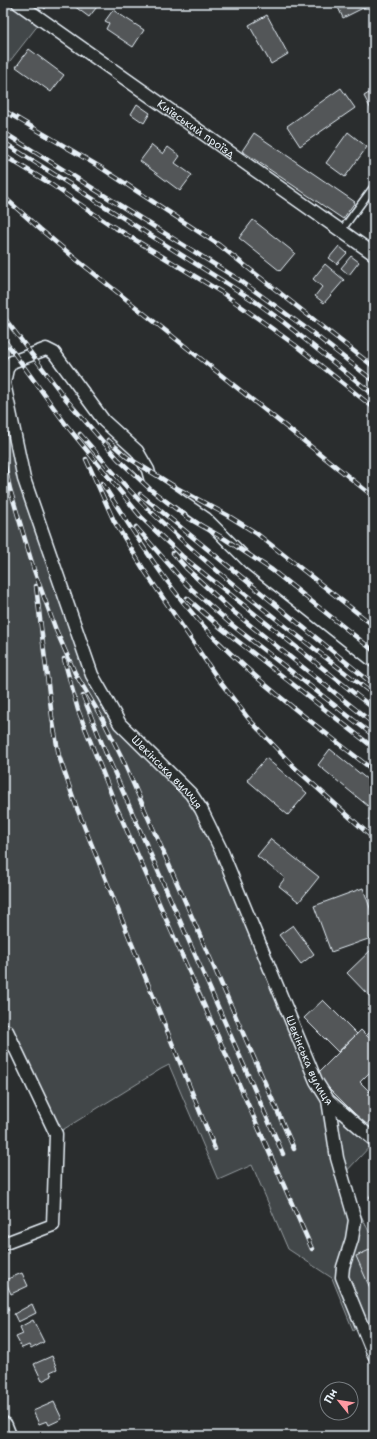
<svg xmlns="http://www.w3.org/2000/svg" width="377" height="1439" font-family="'Shantell Sans',sans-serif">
<rect width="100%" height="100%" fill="#2a2d2e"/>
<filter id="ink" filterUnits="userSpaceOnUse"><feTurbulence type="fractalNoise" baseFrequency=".025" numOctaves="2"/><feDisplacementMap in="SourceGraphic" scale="8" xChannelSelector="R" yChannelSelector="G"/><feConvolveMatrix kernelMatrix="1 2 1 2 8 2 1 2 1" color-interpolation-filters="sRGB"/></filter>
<g filter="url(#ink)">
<!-- green -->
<g fill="#424648" stroke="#959ca0">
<polygon points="3,3 18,3 42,20 3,70"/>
<polygon points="3,381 24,479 92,675 120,724 191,794 312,1074 374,1142 342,1176 374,1242 374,1320 353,1330 332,1278 288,1249 252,1165 218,1180 169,1065 161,1069 56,1134 3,1023"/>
</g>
<!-- building -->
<g fill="#535759" stroke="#e8f1f8">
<polygon points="38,3 49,3 45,9"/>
<polygon points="70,3 100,3 89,17"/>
<polygon points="336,3 373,3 343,18"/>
<polygon points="113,10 144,30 133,47 106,29 109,23 105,21"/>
<polygon points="267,15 288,54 271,64 249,25"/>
<polygon points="29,49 64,75 51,92 16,67"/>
<polygon points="341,88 355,108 300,146 287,126"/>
<polygon points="374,90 374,115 364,96"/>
<polygon points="137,104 150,113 144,123 131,114"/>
<polygon points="348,132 367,147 345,177 326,163"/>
<polygon points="254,133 355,202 343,219 242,151"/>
<polygon points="152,145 163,154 168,147 180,156 175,163 192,175 180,191 140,161"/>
<polygon points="253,220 295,253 280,271 239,238"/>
<polygon points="339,246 347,253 337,264 329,258"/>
<polygon points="351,256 359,262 349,275 341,268"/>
<polygon points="325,264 344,280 324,303 315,296 322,287 313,279"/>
<polygon points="330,749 374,785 374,811 318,765"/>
<polygon points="266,758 307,793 288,815 247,780"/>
<polygon points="374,812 374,826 368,820"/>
<polygon points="271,839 319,877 299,902 279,886 285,878 257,856"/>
<polygon points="363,888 374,919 374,937 331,952 314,906"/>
<polygon points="293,925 314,954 301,964 279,935"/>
<polygon points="374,947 374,991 369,996 347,973"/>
<polygon points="323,1000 357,1034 338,1052 304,1018"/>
<polygon points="374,1028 374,1043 366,1036"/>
<polygon points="361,1030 374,1043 374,1068 360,1082 374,1096 374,1116 366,1125 316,1075"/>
<polygon points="374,1191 374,1201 369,1197"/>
<polygon points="374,1248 374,1297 356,1256"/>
<polygon points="22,1273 28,1286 11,1294 5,1280"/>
<polygon points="3,1298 9,1310 3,1314"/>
<polygon points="32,1304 36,1313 18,1322 14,1314"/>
<polygon points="33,1320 44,1342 31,1349 29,1345 22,1348 16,1337 23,1334 20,1327"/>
<polygon points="52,1356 57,1369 50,1372 52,1376 42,1381 34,1364"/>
<polygon points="54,1402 62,1419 49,1425 47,1421 39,1424 33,1411"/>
</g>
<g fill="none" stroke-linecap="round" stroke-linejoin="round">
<defs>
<polyline id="lane" points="341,231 374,186"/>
<g id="street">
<path id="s1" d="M 18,3 L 374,254"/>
<path id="s2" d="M 374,661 L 250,563 L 206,519 L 151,481 L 148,470 L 137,451 L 104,421 L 54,353 L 46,349 L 12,362 L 7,369 L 4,383 L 24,479 L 92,675 L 120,724 L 191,794 L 201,809 L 222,852 L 316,1081 L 328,1100 L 374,1140"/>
<polyline points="328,1100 337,1158 355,1220 352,1239 343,1267 342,1277 374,1355"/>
<polyline points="3,1244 53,1225 56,1134 7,1031"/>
</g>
<polyline id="secondary" points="3,1426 7,1436"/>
</defs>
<!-- lane casing -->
<use href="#lane" stroke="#e8f1f8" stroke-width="9"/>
<!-- street casing -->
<use href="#street" stroke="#e8f1f8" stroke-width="15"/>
<!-- secondary casing -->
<use href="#secondary" stroke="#e8f1f8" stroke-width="21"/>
<!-- lane -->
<use href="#lane" stroke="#2a2d2e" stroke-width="6"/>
<!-- street -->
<use href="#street" stroke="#2a2d2e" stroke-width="12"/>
<!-- secondary -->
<use href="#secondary" stroke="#2a2d2e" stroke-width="18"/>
<defs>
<g id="rail">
<polyline points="3,110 100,167 219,245 374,367"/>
<polyline points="3,132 241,281 310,331 374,381"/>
<polyline points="3,142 256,302 282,321 374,395"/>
<polyline points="3,155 46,181 109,224 221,292 295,345 374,408"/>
<polyline points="3,196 40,229 77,260 374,497"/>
<polyline points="3,316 65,398 118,459 150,489 188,518 225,539 272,570 374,651"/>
<polyline points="3,338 67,426 141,517 182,556 374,709"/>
<path d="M 80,434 C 102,459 123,485 147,508 C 218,576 297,635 374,695"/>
<polyline points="108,440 127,457 177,488 227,515 256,533 374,626"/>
<polyline points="3,457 10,489 34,570 56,630 75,673 103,720 122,758 294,1149"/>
<polyline points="86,459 114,521 144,570 218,679 248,718 294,767 374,839"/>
<path d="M 102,483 C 140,542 177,604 229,652 C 274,695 325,732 374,771"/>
<polyline points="140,494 374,685"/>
<polyline points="136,527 187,585 232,625 374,736"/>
<polyline points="173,553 186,568 230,609 374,724"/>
<polyline points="36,586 52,717 59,756 76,806 215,1149"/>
<polyline points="187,598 221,628 374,748"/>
<polyline points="64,659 78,710 116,806 312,1249"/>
<polyline points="83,696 105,751 283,1154"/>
</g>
</defs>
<!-- rail casing -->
<use href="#rail" stroke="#e8f1f8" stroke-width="4.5"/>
<!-- rail -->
<use href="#rail" stroke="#2a2d2e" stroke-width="3" stroke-dasharray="9" stroke-linecap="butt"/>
</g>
</g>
<g text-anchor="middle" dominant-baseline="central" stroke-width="3" stroke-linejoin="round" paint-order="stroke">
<!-- street labels -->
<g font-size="11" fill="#e8f1f8" stroke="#2a2d2e">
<text stroke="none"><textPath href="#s1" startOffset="218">Київський проїзд</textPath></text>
<text stroke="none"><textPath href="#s2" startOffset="947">Шекінська вулиця</textPath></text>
<text stroke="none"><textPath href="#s2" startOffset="1271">Шекінська вулиця</textPath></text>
</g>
</g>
<!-- margin -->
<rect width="377" height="1439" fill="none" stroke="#2a2d2e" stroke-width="16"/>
<rect x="8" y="8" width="361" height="1423" fill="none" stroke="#e8f1f8" stroke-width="1.5" filter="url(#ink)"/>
<!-- north arrow -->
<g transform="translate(339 1401) rotate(300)"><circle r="19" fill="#2a2d2e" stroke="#767b7f"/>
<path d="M0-3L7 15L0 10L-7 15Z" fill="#ff9aa2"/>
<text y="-6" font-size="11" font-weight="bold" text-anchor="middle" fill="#e8f1f8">Пн</text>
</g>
</svg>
